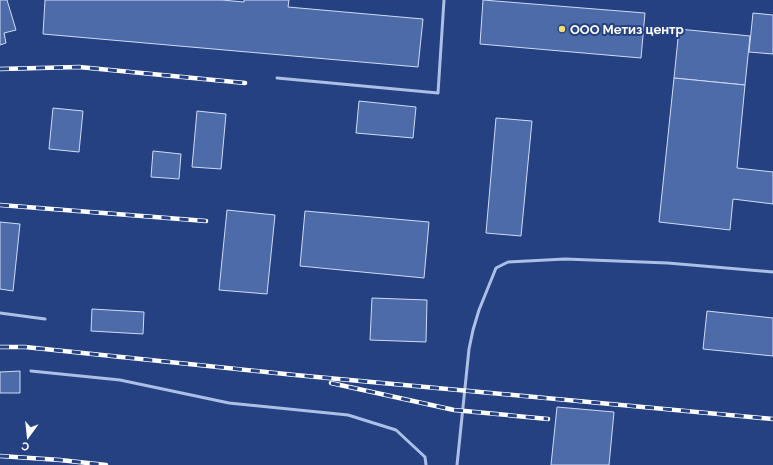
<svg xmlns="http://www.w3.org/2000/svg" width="773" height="465" font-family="Raleway,sans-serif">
<rect width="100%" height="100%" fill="#254181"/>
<!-- building -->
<g fill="#4d6aa9" stroke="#cfdcf5">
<polygon points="0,0 7,0 16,30 4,33 6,43 0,45"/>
<polygon points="45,0 222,0 244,2 244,0 289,0 288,7 423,19 418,67 43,34"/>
<polygon points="483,0 645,13 641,58 480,44"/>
<polygon points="753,13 773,15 773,54 749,52"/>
<polygon points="679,29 750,36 745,85 674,78"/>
<polygon points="674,78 745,85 737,168 773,172 773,204 733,199 730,230 659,222"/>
<polygon points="359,101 416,107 413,138 356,133"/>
<polygon points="53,108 83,111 79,152 49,149"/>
<polygon points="197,111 226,114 221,169 192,167"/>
<polygon points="496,118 532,121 521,236 486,233"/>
<polygon points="153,151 181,154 179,179 151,177"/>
<polygon points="227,210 275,215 267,294 219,290"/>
<polygon points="305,211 429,222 424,278 300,266"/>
<polygon points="0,222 20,224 13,291 0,289"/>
<polygon points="372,298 427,300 426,342 370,340"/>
<polygon points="92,309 144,312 143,334 91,331"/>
<polygon points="707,311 773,318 773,356 703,349"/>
<polygon points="20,371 20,393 0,393 0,372"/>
<polygon points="557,407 614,412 609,465 551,465"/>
</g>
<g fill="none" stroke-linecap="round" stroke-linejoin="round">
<!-- service -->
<g stroke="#acbfe7" stroke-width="3">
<polyline points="277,78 438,93 444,0"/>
<polyline points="0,313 45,319"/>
<polyline points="31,371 120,380 229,403 348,415 396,430 425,457 426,465"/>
<polyline points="457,465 469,349 473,330 479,310 496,268 508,262 565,259 668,263 773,272"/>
</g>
<defs>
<g id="rail">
<polyline points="0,69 79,67 245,83"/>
<polyline points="0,205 206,221"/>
<polyline points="0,347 25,347 295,375 773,419"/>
<polyline points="331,383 454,410 548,419"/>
<polyline points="0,456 60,460 106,465"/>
</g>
</defs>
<!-- rail casing -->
<use href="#rail" stroke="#fff" stroke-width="4.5"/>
<!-- rail -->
<use href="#rail" stroke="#254181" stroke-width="3" stroke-dasharray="9" stroke-linecap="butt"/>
</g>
<!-- markers -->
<circle fill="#f0dc71" stroke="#254181" stroke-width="1.5" cx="562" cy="29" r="4"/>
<g text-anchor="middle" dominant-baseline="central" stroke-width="4" stroke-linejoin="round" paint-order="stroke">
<!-- poi labels -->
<g font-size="13" font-weight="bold" fill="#fff" stroke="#254181" text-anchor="start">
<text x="570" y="29">ООО Метиз центр</text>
</g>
</g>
<!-- north arrow -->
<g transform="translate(28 437) rotate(195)" stroke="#254181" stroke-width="3" paint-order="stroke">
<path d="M0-3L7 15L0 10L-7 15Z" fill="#ffffff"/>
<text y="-6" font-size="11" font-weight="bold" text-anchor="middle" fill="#ffffff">С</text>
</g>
</svg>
